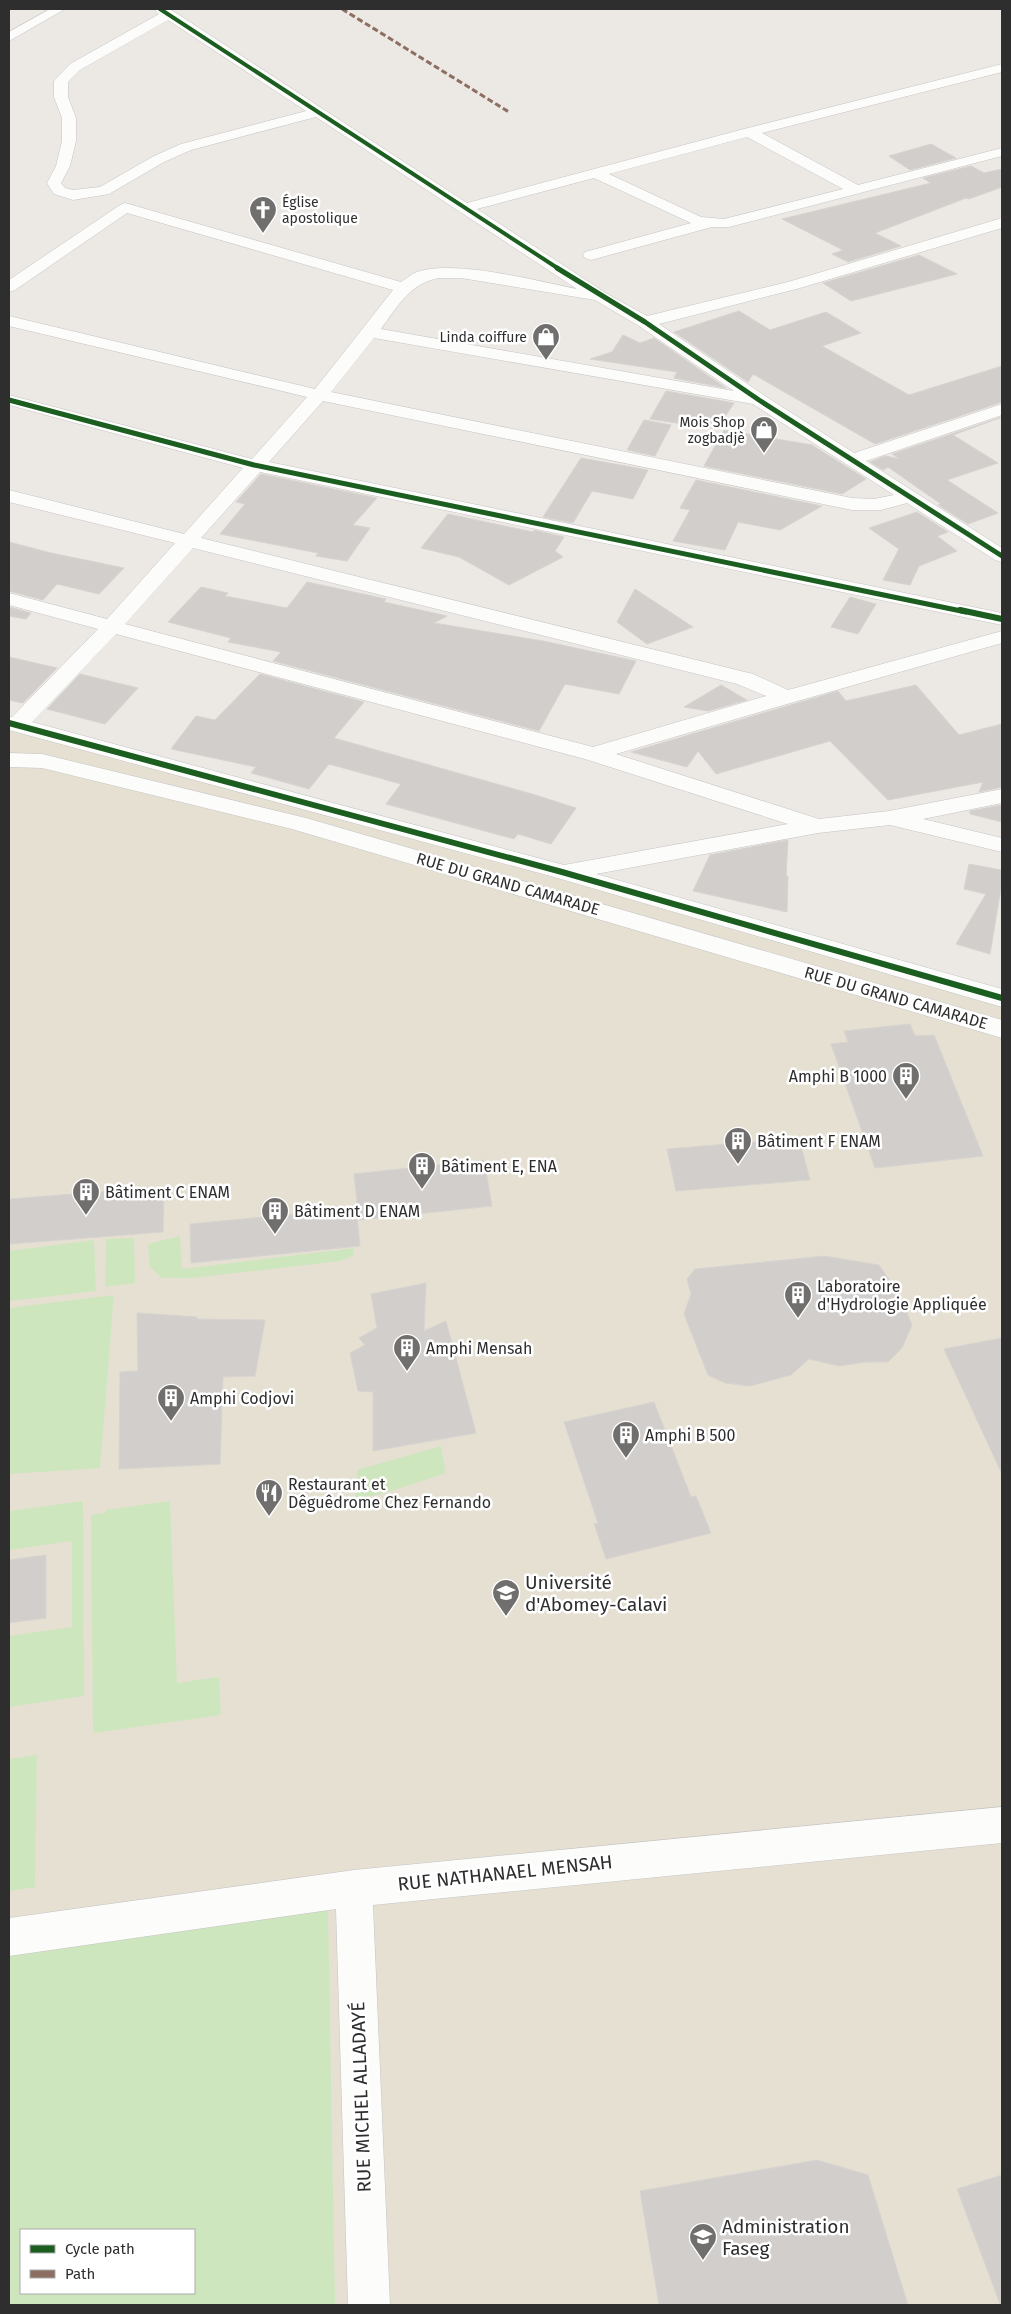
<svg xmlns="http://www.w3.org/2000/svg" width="1011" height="2314" font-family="'Fira Sans',sans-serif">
<rect width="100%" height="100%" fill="#ece8e4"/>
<!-- education -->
<path fill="#e6e0d3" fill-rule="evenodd" d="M 9,726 L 606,889 L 1002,1003 L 1002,2305 L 9,2305 ZM 21,2230 L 194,2230 L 194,2293 L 21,2293 Z"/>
<!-- green -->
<g fill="#cee6be" fill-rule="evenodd">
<polygon points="180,1236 182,1269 354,1248 353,1256 340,1261 192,1278 162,1278 150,1267 148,1244"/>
<polygon points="134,1238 135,1283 105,1287 106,1239"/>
<polygon points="94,1240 96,1291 9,1301 9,1251"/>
<polygon points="114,1295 100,1468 9,1474 9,1308"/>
<polygon points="441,1446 446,1473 388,1492 355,1500 357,1470"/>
<polygon points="83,1501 84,1696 9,1707 9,1636 72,1627 72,1541 9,1550 9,1511"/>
<polygon points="170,1501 177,1683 219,1677 221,1715 93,1733 91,1515 106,1513 106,1510"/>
<polygon points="37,1755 35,1887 9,1891 9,1759"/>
<path d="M 328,1906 L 335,2305 L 9,2305 L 9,1954 ZM 21,2230 L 194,2230 L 194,2293 L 21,2293 Z"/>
</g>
<!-- building -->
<g fill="#d1cecb" stroke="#d7d4d0">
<polygon points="931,144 956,158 910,170 889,156"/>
<polygon points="971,166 984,173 1002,169 1002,187 969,199 966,198 875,233 901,246 848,262 832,254 843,250 782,219 931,183 923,178"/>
<polygon points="919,255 957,274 851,301 823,283"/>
<polygon points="739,311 770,330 826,312 861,333 822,346 909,395 1002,366 1002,402 875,444 753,374 748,382 674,332"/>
<polygon points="623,335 640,343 654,338 726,388 674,378 677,372 590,359 612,352"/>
<polygon points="666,391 734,403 717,429 650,419"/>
<polygon points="1002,417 953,435 998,463 947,480 998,513 968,524 938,505 941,504 888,467 883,470 870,462 885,456 900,459 892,454"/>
<polygon points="644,420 671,425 655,456 627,450"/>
<polygon points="724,430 812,445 866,479 842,494 704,466"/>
<polygon points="581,458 648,470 633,499 592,491 573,523 543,517"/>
<polygon points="261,474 377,498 353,525 370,528 347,561 316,556 318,553 220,534 245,504 236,502"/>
<polygon points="696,480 822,506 780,530 738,522 725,550 673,541 690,510 680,508"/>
<polygon points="917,512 948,532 937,536 957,551 919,566 910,585 883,580 899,549 869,528"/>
<polygon points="448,514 533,532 534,530 564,537 555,551 563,557 509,585 459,557 421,548"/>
<polygon points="9,542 51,553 124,568 99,594 57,584 43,600 9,591"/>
<polygon points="307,582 386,599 384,602 447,616 434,623 543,641 636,661 619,694 565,684 539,731 273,661 281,652 228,642 231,638 168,622 201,587 228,593 225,596 287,608"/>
<polygon points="635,589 693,627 647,644 617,622"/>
<polygon points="850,597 876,604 858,634 831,627"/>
<polygon points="9,607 31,613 26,619 9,616"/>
<polygon points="9,657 57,668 23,703 9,700"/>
<polygon points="80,674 138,688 105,724 47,709"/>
<polygon points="260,674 364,702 334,738 532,794 576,808 551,844 518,834 514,839 386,804 401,784 329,764 309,789 251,773 256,767 171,749 196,716 215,720"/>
<polygon points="721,685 747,700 708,711 684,707"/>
<polygon points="916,685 959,735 1002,724 1002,787 979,792 983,782 888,800 830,741 716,774 698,751 687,767 631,752 838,691 846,701"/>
<polygon points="1002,805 1002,822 970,814 970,811"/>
<polygon points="788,840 786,876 788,876 787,912 693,891 710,855"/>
<polygon points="969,864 1001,870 1002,868 1002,882 990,954 956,944 986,894 964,889"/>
<polygon points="910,1024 915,1036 934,1035 983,1156 875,1168 831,1044 848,1042 844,1031"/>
<polygon points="799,1138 810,1180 676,1191 667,1149"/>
<polygon points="484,1160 492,1206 359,1220 354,1174"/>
<polygon points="164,1187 163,1232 9,1244 9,1199"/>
<polygon points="356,1208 360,1246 191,1263 190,1224"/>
<polygon points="824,1256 879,1265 899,1294 912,1325 902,1348 888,1362 866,1362 839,1366 809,1359 791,1375 750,1386 725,1383 708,1375 684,1314 691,1294 687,1279 695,1269"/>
<polygon points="426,1283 424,1331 446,1321 476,1433 373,1451 373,1392 358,1391 350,1353 365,1345 359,1338 377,1328 371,1294"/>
<polygon points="137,1313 197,1317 196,1319 265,1320 255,1376 223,1377 220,1464 119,1469 120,1372 138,1371"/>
<polygon points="1002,1338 1002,1474 944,1349"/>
<polygon points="654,1402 691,1497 696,1496 711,1533 606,1559 594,1524 598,1523 564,1422"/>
<polygon points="46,1555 46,1618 9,1623 9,1560"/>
<polygon points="817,2160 868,2175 908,2305 659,2305 640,2191"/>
<polygon points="1002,2175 1002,2304 1000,2304 957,2189"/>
</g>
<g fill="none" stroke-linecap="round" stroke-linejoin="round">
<defs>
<g id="minor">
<polygon points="50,9 65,9 9,41 9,32"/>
<path d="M 154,9 L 168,9 L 173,11 L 467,203 L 744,129 L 1002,64 L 1002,72 L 762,133 L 858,185 L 1002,148 L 1002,156 L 729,227 L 712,227 L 591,260 L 585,258 L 583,255 L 585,252 L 691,223 L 594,178 L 477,209 L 609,295 L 647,316 L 788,282 L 1002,218 L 1002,228 L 800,288 L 659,324 L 765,396 L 854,453 L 1002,404 L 1002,415 L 866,461 L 1002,548 L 1002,562 L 995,560 L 907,503 L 881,510 L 852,510 L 323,401 L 269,462 L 1002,613 L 1002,625 L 260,472 L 201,538 L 753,674 L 788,690 L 1002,631 L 1002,643 L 794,702 L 616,754 L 819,819 L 889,811 L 1002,789 L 1002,803 L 923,819 L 1002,838 L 1002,852 L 890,825 L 818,833 L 596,874 L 1002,989 L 1002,1007 L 554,877 L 9,730 L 9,716 L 12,717 L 98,629 L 9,605 L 9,593 L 107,619 L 175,543 L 9,502 L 9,490 L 184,534 L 243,468 L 9,405 L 9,395 L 252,459 L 307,397 L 9,326 L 9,316 L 315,389 L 393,290 L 127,213 L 15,290 L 9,292 L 9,280 L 120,205 L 125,203 L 401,282 C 406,279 411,274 417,272 C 454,259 537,281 577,289 L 316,117 L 191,150 L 164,162 L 109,194 L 73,200 L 54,194 L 47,183 L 56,166 L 62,141 L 62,118 L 54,97 L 54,81 L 70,64 L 159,14 ZM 168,20 L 306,111 L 181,144 L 154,156 L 100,187 L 73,190 L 65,188 L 61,183 L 70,166 L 76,141 L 76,118 L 68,97 L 68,82 L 80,70 ZM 747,137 L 843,189 L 724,219 L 701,217 L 609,174 ZM 439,278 L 461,278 L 595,300 L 639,326 L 734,391 L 381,329 C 397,307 410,283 439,278 ZM 374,338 L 753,404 L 894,495 L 874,499 L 852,498 L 331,392 ZM 193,548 L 737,684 L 766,696 L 593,747 L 125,624 ZM 116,634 L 585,759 L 788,824 L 564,865 L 32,722 Z"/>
<polygon points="9,753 42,754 306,818 1002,1020 1002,1038 292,829 42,768 9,767"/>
<polygon points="1002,1807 1002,1843 373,1905 390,2305 348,2305 336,1909 9,1956 9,1918 354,1870"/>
</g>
</defs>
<!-- minor casing -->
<use href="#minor" stroke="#c5c4c5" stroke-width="1"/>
<!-- minor -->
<use href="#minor" fill="#fcfcfb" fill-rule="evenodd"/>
<!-- quiet -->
<polyline stroke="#8d6e63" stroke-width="3" stroke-dasharray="6 3" stroke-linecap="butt" points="342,9 509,112"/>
<defs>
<polyline id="cycleway-far2" points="160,9 559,269"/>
<g id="cycleway-far1">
<polyline points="557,268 645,322 759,400 1002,556"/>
<polyline points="9,400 254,465 966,612"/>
</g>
<g id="cycleway">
<polyline points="960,610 1002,619"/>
<polyline points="9,723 562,872 1002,998"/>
</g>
</defs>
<!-- cycleway-far2 casing -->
<use href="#cycleway-far2" stroke="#fff" stroke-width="5.5"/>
<!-- cycleway-far1 casing -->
<use href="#cycleway-far1" stroke="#fff" stroke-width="7"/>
<!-- cycleway casing -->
<use href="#cycleway" stroke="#fff" stroke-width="9"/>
<!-- cycleway-far2 -->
<use href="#cycleway-far2" stroke="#1b5e20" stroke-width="4"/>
<!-- cycleway-far1 -->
<use href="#cycleway-far1" stroke="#1b5e20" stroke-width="5"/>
<!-- cycleway -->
<use href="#cycleway" stroke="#1b5e20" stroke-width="6"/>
</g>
<!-- icons -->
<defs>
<symbol id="church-pin" viewBox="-11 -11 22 30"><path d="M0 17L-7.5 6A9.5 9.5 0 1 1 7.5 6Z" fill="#706f6e" stroke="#fff"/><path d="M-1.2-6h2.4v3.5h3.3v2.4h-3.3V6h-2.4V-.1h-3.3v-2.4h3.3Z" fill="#fff"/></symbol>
<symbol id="shop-pin" viewBox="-11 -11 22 30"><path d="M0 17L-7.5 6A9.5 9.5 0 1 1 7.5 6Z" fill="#706f6e" stroke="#fff"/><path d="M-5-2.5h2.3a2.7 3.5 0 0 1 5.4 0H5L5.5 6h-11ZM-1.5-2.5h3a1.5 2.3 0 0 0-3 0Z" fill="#fff"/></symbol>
<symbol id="building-pin" viewBox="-11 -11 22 30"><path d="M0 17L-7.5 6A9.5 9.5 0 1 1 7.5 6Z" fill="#706f6e" stroke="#fff"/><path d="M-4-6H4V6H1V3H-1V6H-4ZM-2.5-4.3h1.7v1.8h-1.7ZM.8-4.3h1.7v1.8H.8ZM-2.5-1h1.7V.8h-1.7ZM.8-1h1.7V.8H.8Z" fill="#fff"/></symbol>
<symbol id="restaurant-pin" viewBox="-11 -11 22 30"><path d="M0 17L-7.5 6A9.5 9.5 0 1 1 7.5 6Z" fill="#706f6e" stroke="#fff"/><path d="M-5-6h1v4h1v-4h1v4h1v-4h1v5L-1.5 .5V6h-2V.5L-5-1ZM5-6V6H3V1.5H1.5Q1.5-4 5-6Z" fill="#fff"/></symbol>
<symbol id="university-pin" viewBox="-11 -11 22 30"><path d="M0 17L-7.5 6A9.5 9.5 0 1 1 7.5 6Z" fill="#706f6e" stroke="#fff"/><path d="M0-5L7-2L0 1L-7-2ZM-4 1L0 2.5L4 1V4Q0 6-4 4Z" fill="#fff"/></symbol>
</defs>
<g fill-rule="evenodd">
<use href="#church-pin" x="247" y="194" width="32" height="43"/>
<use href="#shop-pin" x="530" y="321" width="32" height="43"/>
<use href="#shop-pin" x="748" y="414" width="32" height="43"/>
<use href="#building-pin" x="890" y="1060" width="32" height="43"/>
<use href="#building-pin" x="722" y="1125" width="32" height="43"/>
<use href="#building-pin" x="406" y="1150" width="32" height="43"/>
<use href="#building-pin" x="70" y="1176" width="32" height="43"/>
<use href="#building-pin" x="259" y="1195" width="32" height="43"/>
<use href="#building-pin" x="782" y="1279" width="32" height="43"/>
<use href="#building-pin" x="391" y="1332" width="32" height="43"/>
<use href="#building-pin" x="155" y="1382" width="32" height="43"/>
<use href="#building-pin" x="610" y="1419" width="32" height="43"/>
<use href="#restaurant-pin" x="253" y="1477" width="32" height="43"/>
<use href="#university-pin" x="490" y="1577" width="32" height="43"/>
<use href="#university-pin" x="687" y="2221" width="32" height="43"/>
</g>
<g text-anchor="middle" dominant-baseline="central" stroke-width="5" stroke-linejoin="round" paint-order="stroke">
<!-- far-poi labels -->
<g font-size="14" fill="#2e2e2e" stroke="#fff" text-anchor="end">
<text x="282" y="202" text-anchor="start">Église<tspan x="282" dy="16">apostolique</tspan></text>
<text x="527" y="337">Linda coiffure</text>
<text x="745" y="422">Mois Shop<tspan x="745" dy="16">zogbadjè</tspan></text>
</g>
<!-- street labels -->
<g font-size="16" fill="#2e2e2e" stroke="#fff">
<text transform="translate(508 884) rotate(16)">RUE DU GRAND CAMARADE</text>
<text transform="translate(896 998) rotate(16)">RUE DU GRAND CAMARADE</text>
</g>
<!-- poi labels -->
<g font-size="16" fill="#2e2e2e" stroke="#fff" text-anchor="start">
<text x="887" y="1076" text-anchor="end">Amphi B 1000</text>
<text x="757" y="1141">Bâtiment F ENAM</text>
<text x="441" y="1166">Bâtiment E, ENA</text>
<text x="105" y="1192">Bâtiment C ENAM</text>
<text x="294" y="1211">Bâtiment D ENAM</text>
<text x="817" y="1286">Laboratoire<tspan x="817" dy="18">d'Hydrologie Appliquée</tspan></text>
<text x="426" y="1348">Amphi Mensah</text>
<text x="190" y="1398">Amphi Codjovi</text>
<text x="645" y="1435">Amphi B 500</text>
<text x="288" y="1484">Restaurant et<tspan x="288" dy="18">Dêguêdrome Chez Fernando</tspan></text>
</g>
<!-- near-poi labels -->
<g font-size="19" fill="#2e2e2e" stroke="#fff" text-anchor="start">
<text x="525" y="1582">Université<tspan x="525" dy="22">d'Abomey-Calavi</tspan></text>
<text x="722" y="2226">Administration<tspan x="722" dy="22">Faseg</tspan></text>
</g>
<!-- near-street labels -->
<g font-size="19" fill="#2e2e2e" stroke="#fff">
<text transform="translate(505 1873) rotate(-6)">RUE NATHANAEL MENSAH</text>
<text transform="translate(361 2097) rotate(-92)">RUE MICHEL ALLADAYÉ</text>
</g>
</g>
<!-- border -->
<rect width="1011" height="2314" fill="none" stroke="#2e2e2e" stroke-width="20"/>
<!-- legend -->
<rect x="20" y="2229" width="175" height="65" fill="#ffffff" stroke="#ababab"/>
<rect x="30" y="2245" width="25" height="8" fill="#1b5e20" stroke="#ababab"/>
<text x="65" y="2254" font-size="15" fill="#2e2e2e">Cycle path</text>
<rect x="30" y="2270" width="25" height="8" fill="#8d6e63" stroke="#ababab"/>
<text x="65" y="2279" font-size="15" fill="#2e2e2e">Path</text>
</svg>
